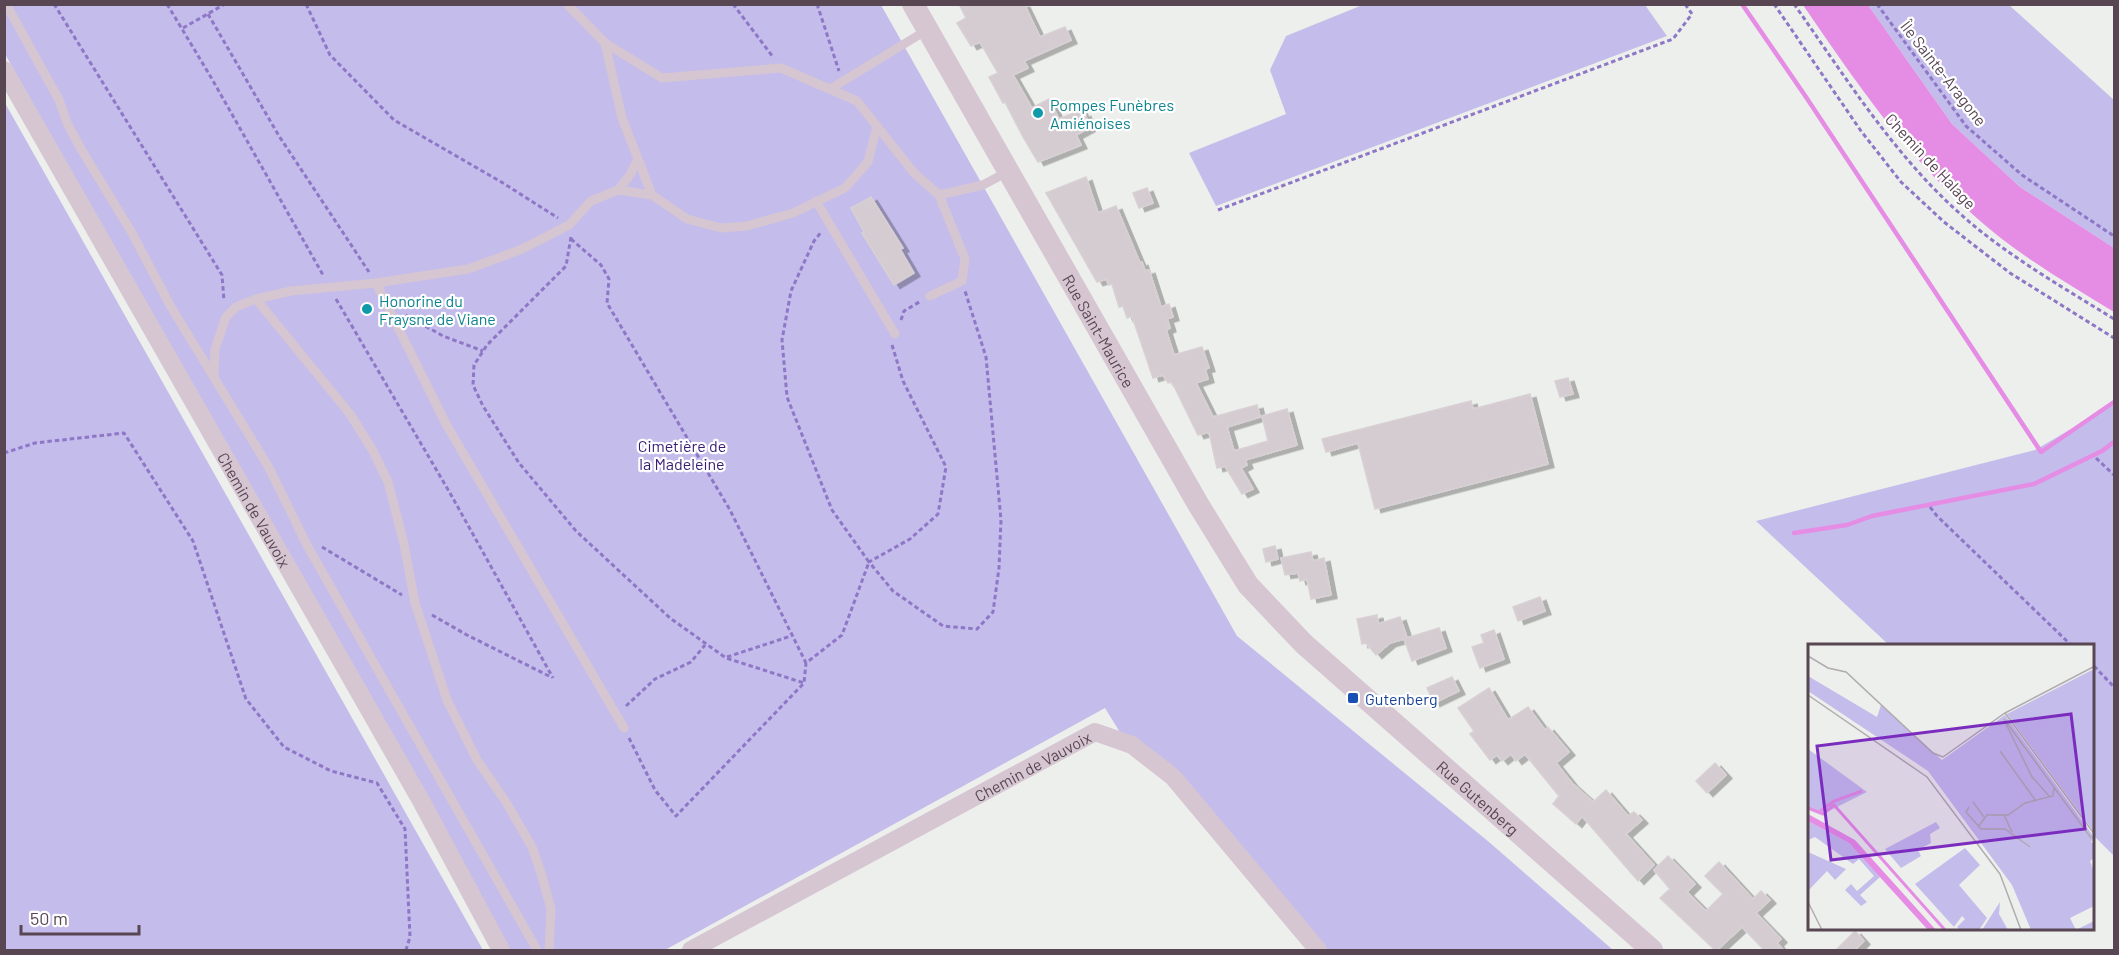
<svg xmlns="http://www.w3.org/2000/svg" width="2119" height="955" font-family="Barlow,sans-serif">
<defs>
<filter id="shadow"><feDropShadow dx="6" dy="3.5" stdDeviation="0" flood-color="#0004"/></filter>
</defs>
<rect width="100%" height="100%" fill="#edefec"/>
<!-- green -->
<g fill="#c4bceb">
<polygon points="1365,4 1645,5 1667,36 1216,206 1189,153 1286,114 1270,70 1286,36"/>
<polygon points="4,5 881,5 1237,636 1489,842 1613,950 1327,950 1183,781 1121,734 1105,708 665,950 509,950 5,54"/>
<polygon points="1868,5 2009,5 2114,100 2114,248 2020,187 1952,124"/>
<polygon points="5,103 483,950 5,950"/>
<polygon points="2114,404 2114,856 2094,836 2094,646 1890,646 1756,521 2035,450"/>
</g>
<!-- water -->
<path fill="#e58ce5" d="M 1803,5 L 1868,5 L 1952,124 L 2020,187 L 2114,248 L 2114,312 C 2068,284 2020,256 1979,220 C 1908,159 1855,81 1803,5 Z"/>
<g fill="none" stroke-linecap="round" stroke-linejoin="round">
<!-- stream -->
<g stroke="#e58ce5" stroke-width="4.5">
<polyline points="1742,4 1806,97 2041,452 2114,402"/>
<polyline points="1794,533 1847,525 1872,516 2034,484 2102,451 2114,442"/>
</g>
</g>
<!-- building -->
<g fill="#d4ccd0" stroke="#d8d0d4" stroke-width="1.5" filter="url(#shadow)">
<polygon points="959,4 1024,4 1040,37 1065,27 1071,40 1024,61 1028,68 1013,75 1032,108 1049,99 1059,119 1081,110 1083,114 1085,113 1089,128 1076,135 1081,145 1038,162 1023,137 1005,102 1003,103 989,77 998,73 980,42 971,46 957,23 966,18"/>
<polygon points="1086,177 1098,213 1116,206 1140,263 1142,262 1145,271 1149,270 1161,307 1169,304 1173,317 1167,319 1170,328 1166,330 1174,355 1202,347 1209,368 1205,369 1208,379 1196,383 1213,417 1257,405 1260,417 1227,427 1234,451 1268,441 1262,416 1287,409 1297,445 1245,460 1247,465 1241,468 1253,489 1242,494 1225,466 1217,468 1209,432 1198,435 1172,382 1168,383 1163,375 1153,378 1132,316 1127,318 1123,306 1119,307 1112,284 1108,285 1107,279 1097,282 1046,193"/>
<polygon points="1147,188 1153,203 1139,208 1133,193"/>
<polygon points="871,197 903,248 900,249 914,273 894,285 862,233 864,232 851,208"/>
<polygon points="1568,378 1573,394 1560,397 1555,381"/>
<polygon points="1530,394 1548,464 1375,509 1358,443 1326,452 1322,439 1471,401 1473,409"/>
<polygon points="1275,546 1278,559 1266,562 1263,549"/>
<polygon points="1311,552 1313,561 1324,558 1331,595 1311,599 1307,579 1300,581 1298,573 1285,575 1281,558"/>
<polygon points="1540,597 1545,611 1518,621 1513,607"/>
<polygon points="1377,615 1378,624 1400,617 1407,638 1439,628 1446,648 1412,661 1404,639 1390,643 1376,655 1366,643 1362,644 1357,619"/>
<polygon points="1494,630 1504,659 1480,668 1472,647 1484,643 1481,635"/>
<polygon points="1452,677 1459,691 1434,703 1427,688"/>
<polygon points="1489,688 1508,720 1528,707 1545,730 1548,727 1569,752 1556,763 1572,783 1593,802 1606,790 1628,816 1634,812 1642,820 1626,834 1654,865 1638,881 1582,816 1576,824 1553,804 1559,796 1525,754 1516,761 1511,754 1502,761 1497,755 1490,760 1470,734 1474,731 1458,708"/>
<polygon points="1715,763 1726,775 1707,793 1696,781"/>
<polygon points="1668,856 1695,884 1687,892 1706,911 1723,894 1705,876 1719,862 1753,899 1761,891 1770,900 1756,913 1781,939 1777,943 1784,951 1765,951 1742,927 1716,951 1660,898 1670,889 1654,870"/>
<polygon points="1855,931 1864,941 1854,951 1835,951"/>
</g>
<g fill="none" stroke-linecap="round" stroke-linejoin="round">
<!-- path -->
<g stroke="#8e77c6" stroke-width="3" stroke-dasharray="4.5 3" stroke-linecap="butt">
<polyline points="54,4 222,275 224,301"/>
<polyline points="167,4 212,79 323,275"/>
<polyline points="306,4 330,55 394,120 503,183 558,218"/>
<polyline points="733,4 773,57"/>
<polyline points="817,4 839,71"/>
<polyline points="1774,4 1861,131 1901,182 1944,222 2010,273 2114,338"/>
<path d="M 1794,4 C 1844,75 1892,152 1957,211 C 2004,254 2061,286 2114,319"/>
<polyline points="1877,4 1966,126 2022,175 2114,236"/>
<polyline points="208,14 279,136 369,272"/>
<polyline points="183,28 225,4"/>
<polyline points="1218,210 1673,39 1692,14 1685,4"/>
<polyline points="571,237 566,266 487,345 474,365 473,385 483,406 519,463 576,531 670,618 726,658 804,683"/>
<polyline points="571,239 601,265 609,279 607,303 730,510 806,663"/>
<polyline points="336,299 450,493 553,678"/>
<polyline points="406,315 443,336 483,351"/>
<polyline points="901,320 904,311 921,301"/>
<polyline points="892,345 903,381 946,467 938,514 910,539 869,562 893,591 943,626 977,629 993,612 999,568 1001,520 986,357 965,291"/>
<polyline points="4,453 35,443 124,433 193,541 246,699 284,747 331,771 377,783 405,829 410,937 406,950"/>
<polyline points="2096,458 2114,475"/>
<polyline points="1930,507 1937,516 2072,646"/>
<polyline points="322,547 402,595"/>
<polyline points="432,615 467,635 551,677"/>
<polyline points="727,657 791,636"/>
<polyline points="2094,666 2114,687"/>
<polyline points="626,706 655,679 691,662 705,645"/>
<polyline points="629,738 655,790 676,816 804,683 806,663 842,635 869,562 832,510 787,397 782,340 791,291 814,241 822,231"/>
</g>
<!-- service -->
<g stroke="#d6c6d2" stroke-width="9">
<polyline points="6,4 59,100 67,123 81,149 132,233 171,307 268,466 308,547 537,950"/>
<polyline points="567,4 605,43 662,78 781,68 857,101 914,173 939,195 965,259 962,281 930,296"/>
<polyline points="605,43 622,118 652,195"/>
<polyline points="830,89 927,30"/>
<polyline points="618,190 630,175 638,159"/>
<polyline points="939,195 983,185 1007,172"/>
<polyline points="816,201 895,334"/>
<polyline points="376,283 446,424 624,728"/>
<polyline points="256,299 350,414 373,451 388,482 404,544 415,603 447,700 477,760 506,802 532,847 541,873 551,909 549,950"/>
<polyline points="214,376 215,349 226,317 236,307 256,299 291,291 376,283 468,269 520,250 569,225 591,201 618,190 652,195 687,219 721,228 747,226 793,213 845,188 868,162 877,126"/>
</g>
<!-- minor -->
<g stroke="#d6c6d2" stroke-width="18">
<path id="s1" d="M 4,70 L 420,799 L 501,950"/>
<path id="s2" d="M 691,950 L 1095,732 L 1132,745 L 1173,777 L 1318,950"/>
</g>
<!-- tertiary -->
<path stroke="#d6c6d2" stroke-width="22" id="s3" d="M 913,4 L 1198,504 L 1248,585 L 1304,644 L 1652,950"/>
</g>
<!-- markers -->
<g fill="#0f9aa8" stroke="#fff" stroke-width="2">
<circle cx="1038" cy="113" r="6"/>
<circle cx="367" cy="309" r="6"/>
</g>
<rect fill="#1a4fb4" stroke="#fff" stroke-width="2" x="1347" y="692" width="12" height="12" rx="3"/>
<g text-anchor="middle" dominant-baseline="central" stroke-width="4.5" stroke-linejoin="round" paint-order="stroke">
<!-- street labels -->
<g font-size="16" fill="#584653" stroke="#fff">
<text transform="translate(1944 73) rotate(52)">Île Sainte-Aragone</text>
<text transform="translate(1931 161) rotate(47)">Chemin de Halage</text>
<text stroke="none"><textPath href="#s3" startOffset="376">Rue Saint-Maurice</textPath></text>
<text stroke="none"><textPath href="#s1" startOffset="506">Chemin de Vauvoix</textPath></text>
<text stroke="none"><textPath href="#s2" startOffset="388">Chemin de Vauvoix</textPath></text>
<text stroke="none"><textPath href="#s3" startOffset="984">Rue Gutenberg</textPath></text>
</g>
<!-- culture labels -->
<g font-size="16" fill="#0d838f" stroke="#fff" text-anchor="start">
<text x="1050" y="104">Pompes Funèbres<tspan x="1050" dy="18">Amiénoises</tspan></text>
<text x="379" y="300">Honorine du<tspan x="379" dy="18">Fraysne de Viane</tspan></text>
</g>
<!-- park labels -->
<g font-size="16" fill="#361c74" stroke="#fff">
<text x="682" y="445">Cimetière de<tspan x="682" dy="18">la Madeleine</tspan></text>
</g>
<!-- transit labels -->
<g font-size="16" fill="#164399" stroke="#fff" text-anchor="start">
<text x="1365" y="698">Gutenberg</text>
</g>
</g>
<!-- overview -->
<g transform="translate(1808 644)">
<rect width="286" height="286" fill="#edefec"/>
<path d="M 284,26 L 287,32 L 286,188 L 199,70 ZM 0,32 L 69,73 L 73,61 L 134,116 L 197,71 L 286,193 L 283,198 L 286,200 L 286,214 L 282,217 L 286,228 L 286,262 L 262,274 L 268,286 L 286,277 L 286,286 L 223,286 L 204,241 L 120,127 L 0,47 ZM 0,105 L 59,148 L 15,170 L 0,164 ZM 0,177 L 41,199 L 72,233 L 52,251 L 59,258 L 53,262 L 37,246 L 43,240 L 49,247 L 66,232 L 51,215 L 45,220 L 7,193 L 0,196 ZM 128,178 L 132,184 L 122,190 L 123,199 L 110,206 L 113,212 L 93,224 L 77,205 ZM 157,204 L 172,221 L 151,241 L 179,274 L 171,286 L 152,286 L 149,283 L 157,275 L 154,272 L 146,283 L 107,240 ZM 0,208 L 38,225 L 27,236 L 19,227 L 0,247 ZM 192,258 L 191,270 L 200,286 L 174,286 Z" fill="#c4bceb"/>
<path d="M 0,170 L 47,196 L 128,286 L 120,286 L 41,199 L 0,177 Z" fill="#e58ce5"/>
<path fill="none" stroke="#e58ce5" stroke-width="3" d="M 0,164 L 15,170 L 26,161 L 137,286M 12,167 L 26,157 L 54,147"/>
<path fill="none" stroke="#b1abaf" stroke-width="1.5" d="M 0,12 L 20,24 L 38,28 L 125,109 L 135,113 L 197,69 L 287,22M 0,51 L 119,133 L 192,230 L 213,286M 197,69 L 287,191M 196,75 L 283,194M 197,78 L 224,133 L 242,153M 192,107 L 228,157M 165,158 L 176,173M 161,163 L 158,168 L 173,185 L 197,185 L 222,203M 196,171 L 204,188M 170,183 L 179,171 L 200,171 L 217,159 L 245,152 L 246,144M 0,258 L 14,286"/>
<path fill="#7b2cbf" fill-opacity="0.15" stroke="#7b2cbf" stroke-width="3" d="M 263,70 L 277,185 L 23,216 L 9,102 Z"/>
<rect width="286" height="286" fill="none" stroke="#584653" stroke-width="3"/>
</g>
<!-- border -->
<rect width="2119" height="955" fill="none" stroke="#584653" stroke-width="12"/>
<!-- scale -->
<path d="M21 925v9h118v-9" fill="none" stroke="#584653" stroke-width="3"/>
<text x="30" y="925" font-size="18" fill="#584653" stroke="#ffffff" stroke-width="4.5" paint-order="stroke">50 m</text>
</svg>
